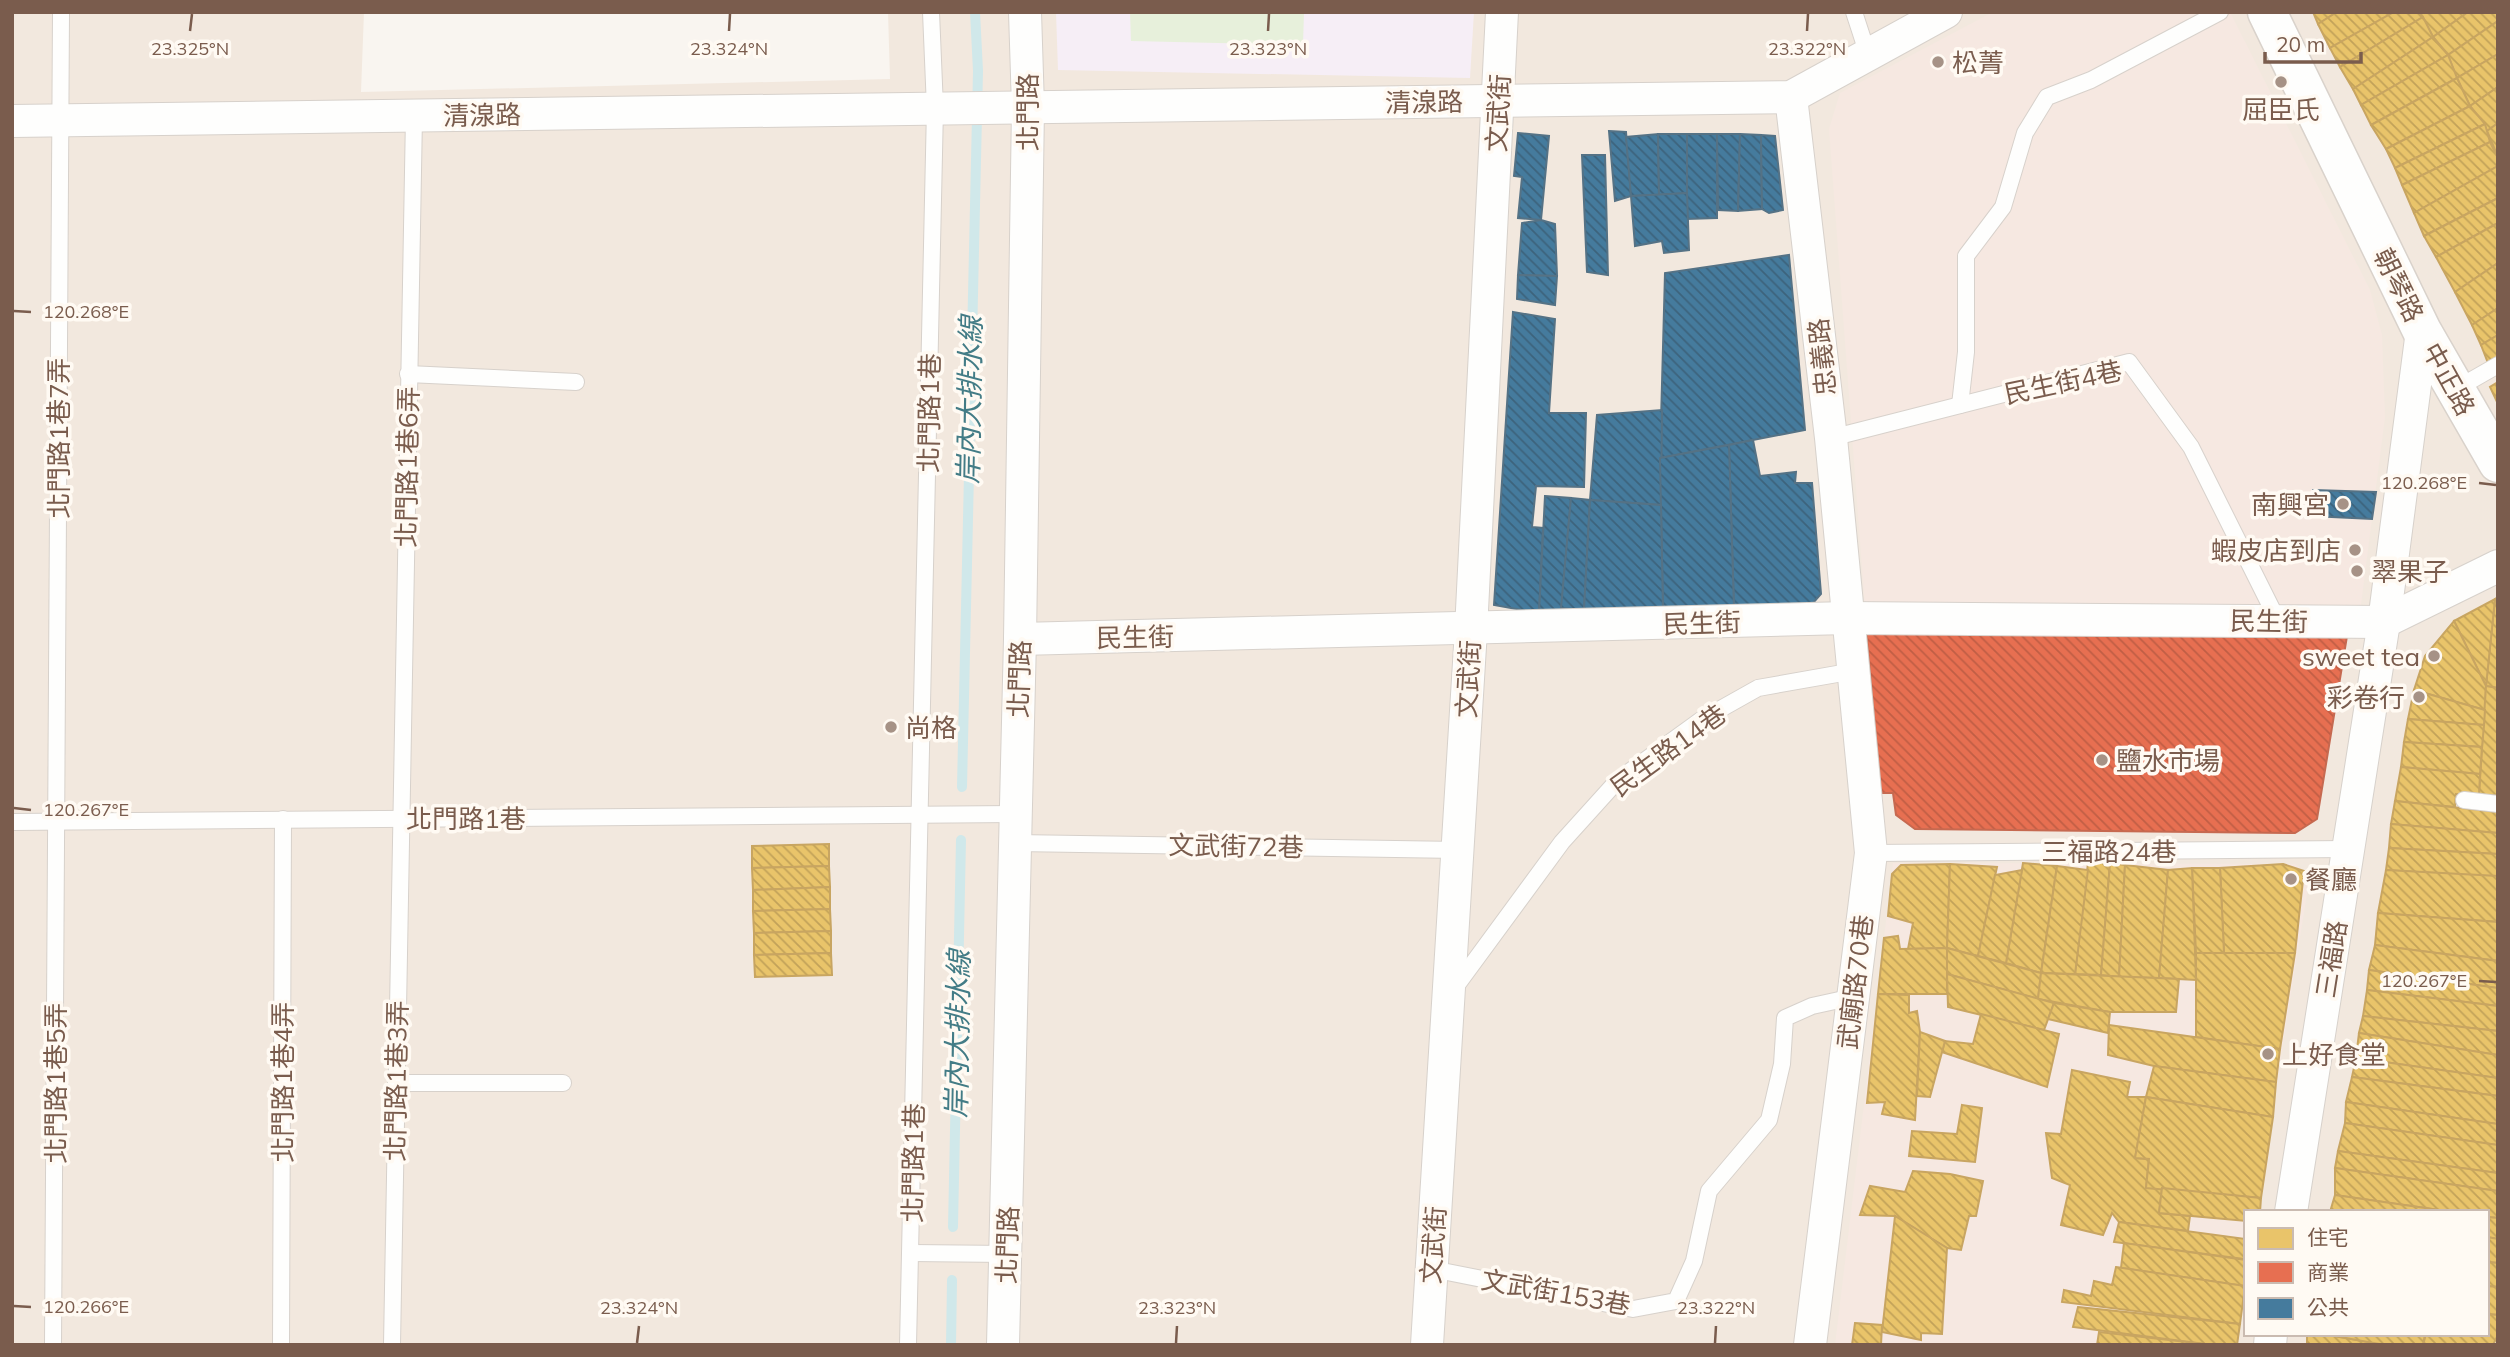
<svg xmlns="http://www.w3.org/2000/svg" width="2510" height="1357" font-family="Mulish,'Noto Sans TC',sans-serif">
<defs>
<pattern id="homes-back-hatch" width="6" height="6" patternUnits="userSpaceOnUse" patternTransform="scale(1.75)"><rect width="6" height="6" fill="#e9c46a"/><path d="M-1 5l2 2M0 0l6 6M5-1l2 2" fill="none" stroke="#c2a259"/></pattern>
<pattern id="shops-back-hatch" width="6" height="6" patternUnits="userSpaceOnUse" patternTransform="scale(1.75)"><rect width="6" height="6" fill="#e76f51"/><path d="M-1 5l2 2M0 0l6 6M5-1l2 2" fill="none" stroke="#c05e45"/></pattern>
<pattern id="public-back-hatch" width="6" height="6" patternUnits="userSpaceOnUse" patternTransform="scale(1.75)"><rect width="6" height="6" fill="#457b9d"/><path d="M-1 5l2 2M0 0l6 6M5-1l2 2" fill="none" stroke="#3d637c"/></pattern>
</defs>
<rect width="100%" height="100%" fill="#f9f5f0"/>
<!-- residential -->
<path fill="#f2e8de" fill-rule="evenodd" d="M 12,12 L 364,12 L 361,92 L 890,79 L 888,12 L 2498,12 L 2498,1345 L 12,1345 ZM 2246,1212 L 2487,1212 L 2487,1334 L 2246,1334 Z"/>
<!-- commercial -->
<g fill="#f6e8e1">
<polygon points="1993,12 2230,12 2370,290 2382,335 2385,417 2360,612 1865,608 1829,129 1840,93"/>
<polygon points="1893,863 2295,864 2310,875 2256,1212 2246,1212 2246,1272 2234,1345 1835,1345"/>
</g>
<!-- education -->
<polygon fill="#f6eef6" points="1056,12 1474,12 1470,78 1058,70"/>
<!-- grass -->
<polygon fill="#e7f0db" points="1130,12 1304,12 1303,45 1131,41"/>
<!-- homes -->
<g fill="url(#homes-back-hatch)" stroke="#c8a561" stroke-width="2">
<polygon points="2313,12 2337,12 2318,24"/>
<polygon points="2337,12 2394,12 2330,48 2318,24"/>
<polygon points="2394,12 2420,12 2423,17 2340,67 2330,48"/>
<polygon points="2420,12 2468,12 2433,37"/>
<polygon points="2468,12 2498,12 2498,21 2448,55 2433,37"/>
<polygon points="2423,17 2433,37 2353,89 2340,67"/>
<polygon points="2498,21 2498,54 2457,78 2448,55"/>
<polygon points="2433,37 2448,55 2361,105 2353,89"/>
<polygon points="2498,54 2498,87 2470,106 2457,78"/>
<polygon points="2448,55 2457,78 2371,125 2361,105"/>
<polygon points="2457,78 2470,106 2386,149 2371,125"/>
<polygon points="2498,87 2498,123 2487,131 2470,106"/>
<polygon points="2470,106 2485,124 2395,168 2386,149"/>
<polygon points="2498,123 2498,157 2487,131"/>
<polygon points="2485,124 2490,142 2402,185 2395,168"/>
<polygon points="2490,142 2498,158 2498,166 2414,213 2402,185"/>
<polygon points="2498,166 2498,198 2424,236 2414,213"/>
<polygon points="2498,198 2498,223 2436,257 2424,236"/>
<polygon points="2498,223 2498,263 2455,292 2436,257"/>
<polygon points="2498,263 2498,308 2472,325 2455,292"/>
<polygon points="2498,308 2498,335 2481,345 2472,325"/>
<polygon points="2498,335 2498,357 2488,363 2481,345"/>
<polygon points="2498,382 2498,404 2490,387"/>
<polygon points="2498,598 2498,688 2486,686 2495,599"/>
<polygon points="2495,599 2486,686 2454,621"/>
<polygon points="2454,621 2486,686 2485,710 2414,690 2425,656"/>
<polygon points="2486,686 2498,688 2498,795 2479,795"/>
<polygon points="2414,690 2485,710 2484,725 2408,719"/>
<polygon points="2408,719 2484,725 2482,747 2404,742"/>
<polygon points="2404,742 2482,747 2480,774 2401,767"/>
<polygon points="2401,767 2480,774 2479,795 2456,794 2455,807 2395,801"/>
<polygon points="2395,801 2498,812 2498,833 2391,824"/>
<polygon points="2391,824 2498,833 2498,854 2389,848"/>
<polygon points="829,844 829,866 752,868 752,846"/>
<polygon points="2389,848 2498,854 2498,877 2386,870"/>
<polygon points="2023,863 2057,866 2041,973 2006,963"/>
<polygon points="2088,863 2110,863 2101,975 2075,974"/>
<polygon points="2110,863 2125,865 2119,977 2101,975"/>
<polygon points="1950,864 1947,948 1908,949 1913,923 1888,916 1892,874 1901,865"/>
<polygon points="1950,864 1997,867 1978,956 1947,948"/>
<polygon points="2283,864 2304,871 2295,953 2224,953 2220,868"/>
<polygon points="2125,865 2168,870 2159,978 2119,977"/>
<polygon points="829,866 830,887 753,890 752,868"/>
<polygon points="2057,866 2088,870 2075,974 2041,973"/>
<polygon points="2192,868 2220,868 2224,953 2196,953"/>
<polygon points="2192,868 2196,980 2159,978 2168,870"/>
<polygon points="2022,870 2006,963 1978,956 1995,875"/>
<polygon points="2386,870 2498,876 2498,922 2378,913"/>
<polygon points="830,887 830,909 753,911 753,890"/>
<polygon points="830,909 831,931 754,933 753,911"/>
<polygon points="2378,913 2498,922 2498,961 2375,945"/>
<polygon points="831,931 831,953 754,955 754,933"/>
<polygon points="1898,936 1900,949 1947,948 1947,994 1878,994 1884,938"/>
<polygon points="2375,945 2498,961 2498,988 2369,970"/>
<polygon points="1947,948 2041,973 2038,999 1947,974"/>
<polygon points="831,953 832,975 755,977 754,955"/>
<polygon points="2196,953 2295,953 2280,1049 2196,1037"/>
<polygon points="2369,970 2498,988 2498,1006 2367,990"/>
<polygon points="2041,973 2179,979 2176,1012 2110,1012 2038,999"/>
<polygon points="1947,974 2054,1003 2044,1030 1948,1007"/>
<polygon points="2367,990 2498,1006 2498,1031 2363,1016"/>
<polygon points="1878,994 1909,995 1909,1013 1917,1011 1920,1032 1915,1120 1882,1114 1885,1102 1867,1103"/>
<polygon points="2054,1003 2110,1012 2108,1033 2048,1019"/>
<polygon points="1981,1014 2059,1034 2047,1087 1942,1052 1945,1041 1973,1044"/>
<polygon points="2363,1016 2498,1031 2498,1055 2359,1033"/>
<polygon points="2109,1025 2280,1049 2276,1082 2154,1066 2108,1055"/>
<polygon points="1920,1032 1945,1041 1930,1097 1917,1096"/>
<polygon points="2359,1033 2498,1055 2498,1078 2356,1058"/>
<polygon points="2356,1058 2498,1078 2498,1096 2352,1077"/>
<polygon points="2154,1066 2276,1082 2273,1117 2146,1097"/>
<polygon points="2072,1070 2130,1082 2127,1097 2146,1097 2135,1158 2149,1159 2146,1188 2162,1188 2159,1213 2190,1216 2188,1231 2119,1222 2112,1213 2103,1235 2061,1225 2070,1185 2052,1178 2046,1133 2061,1134"/>
<polygon points="2352,1077 2498,1096 2498,1124 2346,1102"/>
<polygon points="2146,1097 2273,1117 2261,1198 2146,1188 2149,1159 2135,1158"/>
<polygon points="2346,1102 2498,1124 2498,1145 2345,1123"/>
<polygon points="1962,1105 1982,1108 1975,1162 1909,1156 1912,1131 1957,1134"/>
<polygon points="2345,1123 2498,1145 2498,1173 2338,1151"/>
<polygon points="2338,1151 2498,1173 2498,1191 2335,1168"/>
<polygon points="2335,1168 2498,1191 2498,1218 2487,1217 2487,1212 2453,1212 2335,1195"/>
<polygon points="1913,1171 1950,1174 1983,1181 1976,1216 1969,1216 1961,1250 1947,1248 1895,1216 1860,1215 1870,1186 1905,1192"/>
<polygon points="2162,1188 2261,1198 2260,1212 2246,1212 2246,1221 2159,1213"/>
<polygon points="2335,1195 2453,1212 2330,1212"/>
<polygon points="1895,1216 1947,1248 1942,1334 1921,1333 1921,1340 1882,1332"/>
<polygon points="2487,1217 2498,1218 2498,1239 2487,1237"/>
<polygon points="2119,1222 2246,1239 2244,1259 2114,1242"/>
<polygon points="2487,1237 2498,1239 2498,1263 2487,1262"/>
<polygon points="2124,1243 2246,1260 2245,1286 2121,1268"/>
<polygon points="2487,1262 2498,1263 2498,1287 2487,1286"/>
<polygon points="2116,1267 2245,1286 2240,1324 2062,1302 2064,1290 2091,1296 2094,1281 2112,1285"/>
<polygon points="2487,1286 2498,1287 2498,1315 2487,1314"/>
<polygon points="2078,1307 2240,1324 2237,1345 2213,1345 2073,1327"/>
<polygon points="2487,1314 2498,1315 2498,1335 2493,1345 2423,1345 2426,1334 2487,1334"/>
<polygon points="1855,1323 1882,1325 1881,1345 1852,1345"/>
<polygon points="2099,1332 2213,1345 2097,1345"/>
<polygon points="2307,1334 2323,1334 2385,1345 2307,1345"/>
<polygon points="2323,1334 2425,1334 2423,1345 2385,1345"/>
</g>
<!-- shops -->
<polygon fill="url(#shops-back-hatch)" stroke="#c66950" stroke-width="2" points="1866,627 2348,630 2317,819 2295,833 1915,829 1896,815 1893,793 1881,793"/>
<!-- public -->
<g fill="url(#public-back-hatch)" stroke="#557285" stroke-width="2">
<polygon points="1609,131 1626,132 1631,196 1615,201"/>
<polygon points="1518,133 1549,136 1541,220 1518,218 1522,177 1514,176"/>
<polygon points="1658,134 1659,195 1631,196 1626,137"/>
<polygon points="1658,134 1687,134 1687,193 1659,195"/>
<polygon points="1687,134 1717,134 1717,218 1687,219"/>
<polygon points="1717,134 1740,134 1738,211 1718,210"/>
<polygon points="1740,134 1761,135 1762,209 1738,211"/>
<polygon points="1761,135 1775,136 1783,210 1769,213 1762,209"/>
<polygon points="1582,155 1605,155 1608,275 1587,272"/>
<polygon points="1687,193 1689,250 1664,253 1662,241 1635,246 1631,196"/>
<polygon points="1541,220 1555,224 1557,276 1518,275 1522,223"/>
<polygon points="1789,255 1805,430 1660,458 1665,273"/>
<polygon points="1518,275 1557,276 1555,305 1517,299"/>
<polygon points="1513,312 1555,319 1549,413 1586,413 1584,487 1536,486 1532,527 1543,528 1539,613 1494,605"/>
<polygon points="1662,410 1661,505 1590,500 1597,415"/>
<polygon points="1753,440 1760,476 1796,472 1795,483 1812,483 1821,594 1813,603 1734,609 1729,445"/>
<polygon points="1729,445 1734,609 1663,611 1660,458"/>
<polygon points="2313,490 2376,492 2372,519 2312,516"/>
<polygon points="1545,496 1571,498 1561,613 1539,613"/>
<polygon points="1571,498 1590,500 1584,610 1561,608"/>
<polygon points="1590,500 1661,505 1663,611 1584,610"/>
</g>
<g fill="none" stroke-linecap="round" stroke-linejoin="round">
<!-- stream -->
<g stroke="#d0e8ea" stroke-width="10">
<polyline points="962,787 978,71 975,12"/>
<polyline points="953,1227 961,840"/>
<polyline points="951,1345 952,1280"/>
</g>
<defs>
<g id="lane">
<polyline points="1854,12 1868,55"/>
<polyline points="408,374 576,382"/>
<polyline points="2456,389 2498,365"/>
<polyline points="1960,405 1966,352 1966,256 2003,207 2025,133 2047,97 2091,80 2220,12"/>
<polyline points="1831,438 2129,362 2191,447 2278,621"/>
<polyline points="2464,800 2498,804"/>
<polyline points="12,822 1015,814"/>
<polyline points="1014,843 1458,850"/>
<polyline points="1871,853 2348,849"/>
<polyline points="1454,989 1562,842 1618,780 1701,720 1758,688 1854,671"/>
<polyline points="396,1083 563,1083"/>
<polyline points="911,1253 1007,1254"/>
<polyline points="1432,1269 1633,1309 1676,1301 1694,1261 1709,1191 1769,1120 1782,1064 1785,1018 1812,1006 1853,997"/>
<polyline points="53,1345 61,12"/>
<polyline points="281,1345 283,819"/>
<polyline points="392,1345 414,116"/>
<polyline points="908,1345 935,108 931,12"/>
</g>
<g id="street">
<polyline points="1791,97 1831,438 1871,853 1810,1345"/>
<polyline points="12,121 1791,97 1946,12"/>
<polyline points="1020,639 1847,618 2384,622 2498,566"/>
<polyline points="2291,1212 2384,622 2422,331"/>
<polyline points="1003,1345 1020,639 1028,107 1025,12"/>
<polyline points="1427,1345 1471,630 1502,12"/>
<polyline points="2270,1345 2271,1334"/>
</g>
<polyline id="secondary" points="2267,12 2422,331 2498,463"/>
</defs>
<!-- lane casing -->
<use href="#lane" stroke="#d7d1cb" stroke-width="18"/>
<!-- street casing -->
<use href="#street" stroke="#d7d1cb" stroke-width="34"/>
<!-- secondary casing -->
<use href="#secondary" stroke="#d9d2cb" stroke-width="41"/>
<!-- lane -->
<use href="#lane" stroke="#fefefd" stroke-width="16"/>
<!-- street -->
<use href="#street" stroke="#fefefd" stroke-width="32"/>
<!-- secondary -->
<use href="#secondary" stroke="#fefefd" stroke-width="38"/>
</g>
<!-- ticks -->
<path fill="none" stroke="#7a5c4d" stroke-width="2.5" d="M 190,31 L 192,14M 729,31 L 730,14M 1268,31 L 1269,14M 1807,31 L 1808,14M 14,311 L 31,312M 2479,483 L 2496,485M 14,808 L 31,810M 2479,981 L 2496,982M 14,1306 L 31,1307M 637,1343 L 639,1326M 1176,1343 L 1177,1326M 1715,1343 L 1716,1326"/>
<!-- markers -->
<g fill="#a69286" stroke="#fffaf3" stroke-width="2.5">
<circle cx="1938" cy="62" r="7"/>
<circle cx="2281" cy="82" r="7"/>
<circle cx="2343" cy="504" r="7"/>
<circle cx="2355" cy="550" r="7"/>
<circle cx="2357" cy="571" r="7"/>
<circle cx="2434" cy="656" r="7"/>
<circle cx="2419" cy="697" r="7"/>
<circle cx="891" cy="727" r="7"/>
<circle cx="2102" cy="760" r="7"/>
<circle cx="2291" cy="879" r="7"/>
<circle cx="2268" cy="1054" r="7"/>
</g>
<g text-anchor="middle" dominant-baseline="central" stroke-width="7" stroke-linejoin="round" paint-order="stroke">
<!-- poi labels -->
<g font-size="26" fill="#7a5c4d" stroke="#fffaf3" text-anchor="start">
<text x="1952" y="62">松菁</text>
<text x="2281" y="109" text-anchor="middle">屈臣氏</text>
<text x="2329" y="504" text-anchor="end">南興宮</text>
<text x="2341" y="550" text-anchor="end">蝦皮店到店</text>
<text x="2371" y="571">翠果子</text>
<text x="2420" y="656" text-anchor="end">sweet tea</text>
<text x="2405" y="697" text-anchor="end">彩卷行</text>
<text x="905" y="727">尚格</text>
<text x="2116" y="760">鹽水市場</text>
<text x="2305" y="879">餐廳</text>
<text x="2282" y="1054">上好食堂</text>
</g>
<!-- street labels -->
<g font-size="26" fill="#7a5c4d" stroke="#fffaf3">
<text transform="translate(1424 102) rotate(-1)">清湶路</text>
<text transform="translate(1027 112) rotate(-90)">北門路</text>
<text transform="translate(1498 113) rotate(-87)">文武街</text>
<text transform="translate(482 115) rotate(-1)">清湶路</text>
<text transform="translate(2399 285) rotate(64)">朝琴路</text>
<text transform="translate(1822 357) rotate(-96)">忠義路</text>
<text transform="translate(2449 379) rotate(61)">中正路</text>
<text transform="translate(2063 382) rotate(-12)">民生街4巷</text>
<text transform="translate(929 413) rotate(-89)">北門路1巷</text>
<text transform="translate(58 438) rotate(-90)">北門路1巷7弄</text>
<text transform="translate(407 467) rotate(-89)">北門路1巷6弄</text>
<text transform="translate(2269 621) rotate(1)">民生街</text>
<text transform="translate(1702 623) rotate(-2)">民生街</text>
<text transform="translate(1135 637) rotate(-1)">民生街</text>
<text transform="translate(1019 679) rotate(-88)">北門路</text>
<text transform="translate(1468 679) rotate(-87)">文武街</text>
<text transform="translate(1668 750) rotate(-36)">民生路14巷</text>
<text x="466" y="818">北門路1巷</text>
<text transform="translate(1236 846) rotate(1)">文武街72巷</text>
<text x="2109" y="851">三福路24巷</text>
<text transform="translate(2331 959) rotate(-81)">三福路</text>
<text transform="translate(1855 982) rotate(-83)">武廟路70巷</text>
<text transform="translate(396 1081) rotate(-89)">北門路1巷3弄</text>
<text transform="translate(282 1082) rotate(-90)">北門路1巷4弄</text>
<text transform="translate(55 1083) rotate(-90)">北門路1巷5弄</text>
<text transform="translate(913 1163) rotate(-89)">北門路1巷</text>
<text transform="translate(1007 1245) rotate(-88)">北門路</text>
<text transform="translate(1433 1245) rotate(-86)">文武街</text>
<text transform="translate(1556 1292) rotate(10)">文武街153巷</text>
</g>
<!-- water labels -->
<g font-size="28" font-style="italic" fill="#437c86" stroke="#fffaf3">
<text transform="translate(969 400) rotate(-89)">岸內大排水線</text>
<text transform="translate(957 1034) rotate(-89)">岸內大排水線</text>
</g>
</g>
<g font-size="18" text-anchor="middle" fill="#7a5c4d" stroke="#fffaf3" stroke-width="7" stroke-linejoin="round" paint-order="stroke">
<text x="190" y="55">23.325°N</text>
<text x="729" y="55">23.324°N</text>
<text x="1268" y="55">23.323°N</text>
<text x="1807" y="55">23.322°N</text>
<text x="86" y="318">120.268°E</text>
<text x="2424" y="489">120.268°E</text>
<text x="86" y="816">120.267°E</text>
<text x="2424" y="987">120.267°E</text>
<text x="86" y="1313">120.266°E</text>
<text x="639" y="1314">23.324°N</text>
<text x="1177" y="1314">23.323°N</text>
<text x="1716" y="1314">23.322°N</text>
</g>
<!-- border -->
<rect width="2510" height="1357" fill="none" stroke="#7a5c4d" stroke-width="28"/>
<!-- legend -->
<rect x="2244" y="1210" width="245" height="126" fill="#fffaf3" stroke="#cabbb1" stroke-width="2"/>
<rect x="2258" y="1228" width="35" height="21" fill="#e9c46a" stroke="#cabbb1" stroke-width="2"/>
<text x="2307" y="1245" font-size="21" fill="#7a5c4d">住宅</text>
<rect x="2258" y="1262" width="35" height="21" fill="#e76f51" stroke="#cabbb1" stroke-width="2"/>
<text x="2307" y="1280" font-size="21" fill="#7a5c4d">商業</text>
<rect x="2258" y="1298" width="35" height="21" fill="#457b9d" stroke="#cabbb1" stroke-width="2"/>
<text x="2307" y="1315" font-size="21" fill="#7a5c4d">公共</text>
<!-- scale -->
<path d="M2265 52v10h96v-10" fill="none" stroke="#7a5c4d" stroke-width="3.5"/>
<text x="2276" y="52" font-size="21" fill="#7a5c4d" stroke="#fffaf3" stroke-width="5" paint-order="stroke">20 m</text>
</svg>
